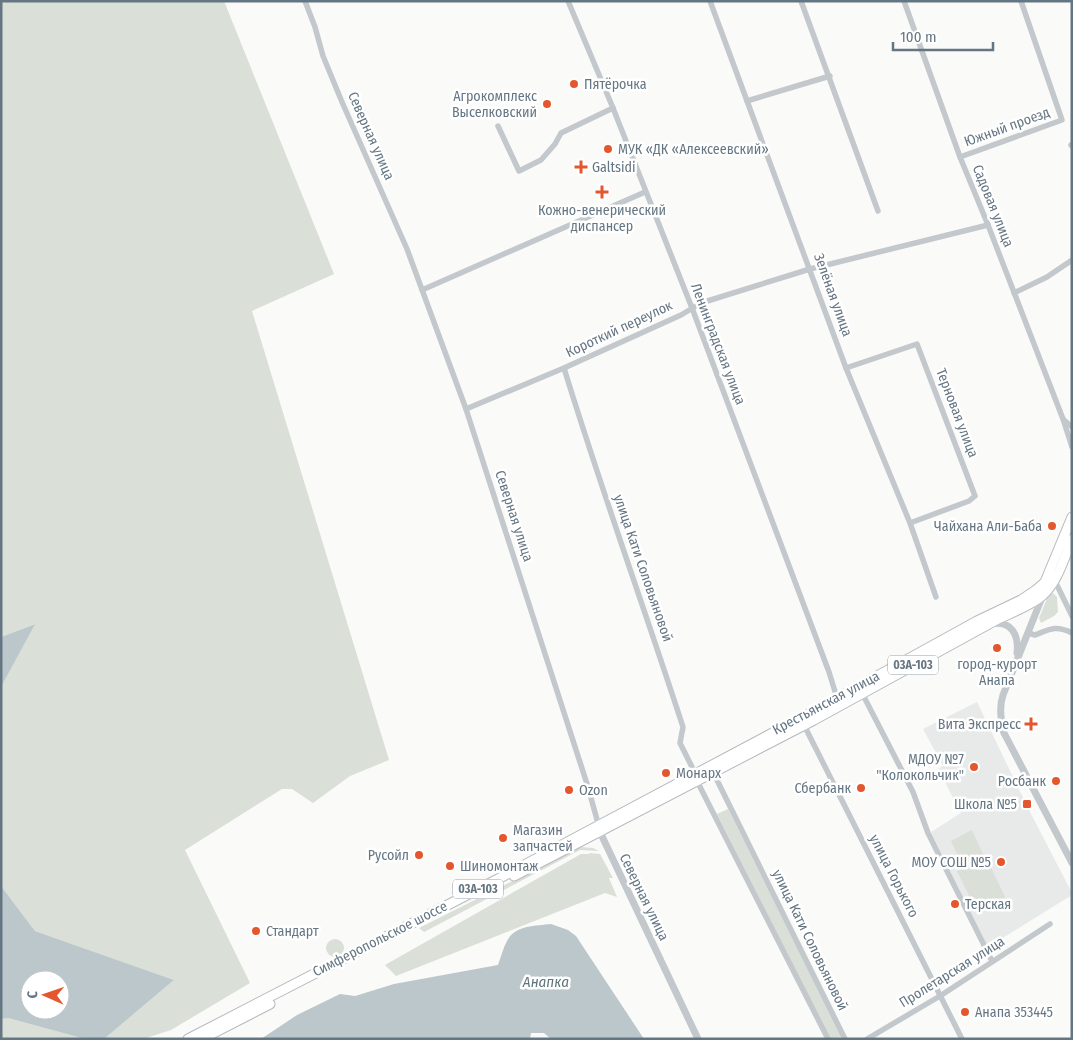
<svg xmlns="http://www.w3.org/2000/svg" width="1073" height="1040" font-family="'Fira Sans Condensed',sans-serif">
<rect width="100%" height="100%" fill="#fafaf8"/>
<!-- built -->
<polygon fill="#e8e9e9" points="977,702 1028,808 1072,893 1072,895 988,947 931,832 961,813 938,769 943,766 923,729"/>
<!-- green -->
<g fill="#dadfd7">
<polygon points="1,1 224,1 334,274 252,311 389,760 350,776 313,803 292,789 282,789 185,850 250,983 171,1030 143,1039 104,1039 174,980 35,931 1,886 1,687 34,624 1,637"/>
<polygon points="1053,593 1057,597 1058,612 1054,616 1041,623 1039,618 1048,596"/>
<polygon points="728,809 842,1037 830,1039 717,814"/>
<polygon points="972,830 983,854 962,864 951,841"/>
<polygon points="580,847 593,848 599,851 580,850 424,932 419,928"/>
<polygon points="589,853 600,854 613,878 609,878 617,897 605,893 396,976 385,965 581,854 589,854"/>
<polygon points="986,857 1005,897 977,912 957,871"/>
<circle cx="335" cy="948" r="9"/>
<polygon points="8,1018 85,1039 1,1039 1,1019"/>
</g>
<!-- water -->
<g fill="#bbc7cb" fill-rule="evenodd">
<polygon points="35,624 1,687 1,637"/>
<path d="M 1,886 L 35,931 L 174,980 L 104,1039 L 85,1039 L 8,1018 L 1,1019 ZM 30,980 L 60,980 L 60,1010 L 30,1010 Z"/>
<path d="M 551,924 L 568,930 L 576,936 L 644,1039 L 551,1039 L 544,1033 L 531,1033 L 530,1039 L 261,1039 L 297,1015 L 340,994 L 355,996 L 394,984 L 498,965 C 501,957 503,948 507,941 C 515,925 535,926 551,924 Z"/>
</g>
<g fill="none" stroke-linecap="round" stroke-linejoin="round">
<defs>
<g id="primary">
<path d="M 514,876 L 814,720 L 998,619 C 1013,612 1030,606 1043,595 C 1058,581 1064,558 1072,539"/>
<polyline points="188,1039 498,879 810,713 977,621 1021,600 1036,590 1045,582 1072,517"/>
<polyline points="202,1039 270,1004"/>
</g>
</defs>
<!-- primary casing -->
<use href="#primary" stroke="#b5babe" stroke-width="11"/>
<!-- minor -->
<g stroke="#c3c8cc" stroke-width="5.5">
<polyline points="305,1 315,27 323,56 342,102 407,249 466,409 588,787 599,827"/>
<polyline points="568,1 613,108 692,308 829,672 837,698"/>
<polyline points="710,1 846,368 910,523 936,597"/>
<polyline points="801,1 878,211"/>
<polyline points="904,1 960,157 988,225 1063,419 1072,447"/>
<polyline points="747,101 830,76"/>
<polyline points="498,126 519,171 541,160 555,144 561,133 613,108"/>
<polyline points="1071,145 1072,146"/>
<polyline points="960,157 1062,120 1021,1"/>
<polyline points="422,290 645,192"/>
<polyline points="1014,293 1047,277 1072,260"/>
<path d="M 564,368 C 601,489 644,607 683,727 L 680,743 L 695,773"/>
<polyline points="846,368 917,344 975,496 969,501 910,523"/>
<polyline points="466,409 564,368 681,315 701,303 810,269 988,225"/>
<polyline points="1064,420 1072,427"/>
<polyline points="1054,579 1072,616"/>
<path d="M 1028,633 L 1035,635 C 1050,629 1056,625 1072,633"/>
<polyline points="862,693 913,792 928,833 992,961"/>
<polyline points="804,725 962,1039"/>
<polyline points="713,772 845,1039"/>
<polyline points="697,781 828,1039"/>
<polyline points="867,1039 940,996 1050,924"/>
</g>
<!-- tertiary -->
<g stroke="#c3c8cc" stroke-width="7">
<path d="M 1043,595 L 1003,695 C 999,707 1001,719 1003,731 L 1072,863"/>
<path d="M 990,624 C 1011,620 1019,634 1017,653"/>
<polyline points="600,832 698,1039"/>
</g>
<!-- primary -->
<use href="#primary" stroke="#fff" stroke-width="9"/>
</g>
<!-- markers -->
<g fill="#e4572e" stroke="#fff" stroke-width="2">
<circle cx="574" cy="84" r="5"/>
<circle cx="547" cy="104" r="5"/>
<circle cx="608" cy="149" r="5"/>
<path d="M578.5 159.5h5v5h5v5h-5v5h-5v-5h-5v-5h5z"/>
<path d="M599.5 184.5h5v5h5v5h-5v5h-5v-5h-5v-5h5z"/>
<circle cx="1052" cy="526" r="5"/>
<circle cx="997" cy="648" r="5"/>
<path d="M1028.5 716.5h5v5h5v5h-5v5h-5v-5h-5v-5h5z"/>
<circle cx="974" cy="767" r="5"/>
<circle cx="666" cy="773" r="5"/>
<circle cx="1056" cy="781" r="5"/>
<circle cx="861" cy="788" r="5"/>
<circle cx="569" cy="790" r="5"/>
<rect x="1022" y="799" width="10" height="10" rx="2.5"/>
<circle cx="503" cy="838" r="5"/>
<circle cx="419" cy="855" r="5"/>
<circle cx="1001" cy="862" r="5"/>
<circle cx="450" cy="866" r="5"/>
<circle cx="955" cy="904" r="5"/>
<circle cx="256" cy="931" r="5"/>
<circle cx="965" cy="1012" r="5"/>
</g>
<g text-anchor="middle" dominant-baseline="central" stroke-width="5" stroke-linejoin="round" paint-order="stroke">
<!-- shield labels -->
<g fill="#fff" stroke="#939fa8" stroke-width="1">
<rect x="888" y="655.5" width="50" height="19" rx="4"/>
<rect x="453" y="879.5" width="50" height="19" rx="4"/>
</g>
<g font-size="12" font-weight="bold" fill="#657683">
<text x="913" y="665">03А-103</text>
<text x="478" y="889">03А-103</text>
</g>
<!-- poi labels -->
<g font-size="14" fill="#657683" stroke="#fff" text-anchor="start">
<text x="584" y="84">Пятёрочка</text>
<text x="537" y="96" text-anchor="end">Агрокомплекс<tspan x="537" dy="16">Выселковский</tspan></text>
<text x="618" y="149">МУК «ДК «Алексеевский»</text>
<text x="592" y="167">Galtsidi</text>
<text x="602" y="210" text-anchor="middle">Кожно-венерический<tspan x="602" dy="16">диспансер</tspan></text>
<text x="1042" y="526" text-anchor="end">Чайхана Али-Баба</text>
<text x="997" y="664" text-anchor="middle">город-курорт<tspan x="997" dy="16">Анапа</tspan></text>
<text x="1021" y="724" text-anchor="end">Вита Экспресс</text>
<text x="964" y="759" text-anchor="end">МДОУ №7<tspan x="964" dy="16">"Колокольчик"</tspan></text>
<text x="676" y="773">Монарх</text>
<text x="1046" y="781" text-anchor="end">Росбанк</text>
<text x="851" y="788" text-anchor="end">Сбербанк</text>
<text x="579" y="790">Ozon</text>
<text x="1017" y="804" text-anchor="end">Школа №5</text>
<text x="513" y="830">Магазин<tspan x="513" dy="16">запчастей</tspan></text>
<text x="409" y="855" text-anchor="end">Русойл</text>
<text x="991" y="862" text-anchor="end">МОУ СОШ №5</text>
<text x="460" y="866">Шиномонтаж</text>
<text x="965" y="904">Терская</text>
<text x="266" y="931">Стандарт</text>
<text x="975" y="1012">Анапа 353445</text>
</g>
<!-- street labels -->
<g font-size="14" fill="#657683" stroke="#fff">
<text transform="translate(1007 127) rotate(-20)">Южный проезд</text>
<text transform="translate(371 136) rotate(66)">Северная улица</text>
<text transform="translate(993 206) rotate(68)">Садовая улица</text>
<text transform="translate(833 295) rotate(70)">Зелёная улица</text>
<text transform="translate(619 329) rotate(-25)">Короткий переулок</text>
<text transform="translate(718 344) rotate(69)">Ленинградская улица</text>
<text transform="translate(957 413) rotate(69)">Терновая улица</text>
<text transform="translate(514 516) rotate(72)">Северная улица</text>
<text transform="translate(643 568) rotate(71)">улица Кати Соловьяновой</text>
<text transform="translate(826 703) rotate(-28)">Крестьянская улица</text>
<text transform="translate(894 876) rotate(63)">улица Горького</text>
<text transform="translate(644 897) rotate(64)">Северная улица</text>
<text transform="translate(380 939) rotate(-27)">Симферопольское шоссе</text>
<text transform="translate(810 940) rotate(64)">улица Кати Соловьяновой</text>
<text transform="translate(952 972) rotate(-32)">Пролетарская улица</text>
</g>
<!-- water labels -->
<g font-size="15" font-style="italic" fill="#60757c" stroke="#fff">
<text x="546" y="982">Анапка</text>
</g>
</g>
<!-- border -->
<rect width="1073" height="1040" fill="none" stroke="#657683" stroke-width="5"/>
<!-- north arrow -->
<g transform="translate(45 995) rotate(272)"><circle r="24" fill="#ffffff" stroke="#c1c8cd"/>
<path d="M0-4L9 19L0 12L-9 19Z" fill="#e4572e"/>
<text y="-8" font-size="14" font-weight="bold" text-anchor="middle" fill="#657683">С</text>
</g>
<!-- scale -->
<path d="M893 42v8h100v-8" fill="none" stroke="#657683" stroke-width="2.5"/>
<text x="900" y="42" font-size="15" fill="#657683" stroke="#ffffff" stroke-width="4" paint-order="stroke">100 m</text>
</svg>
